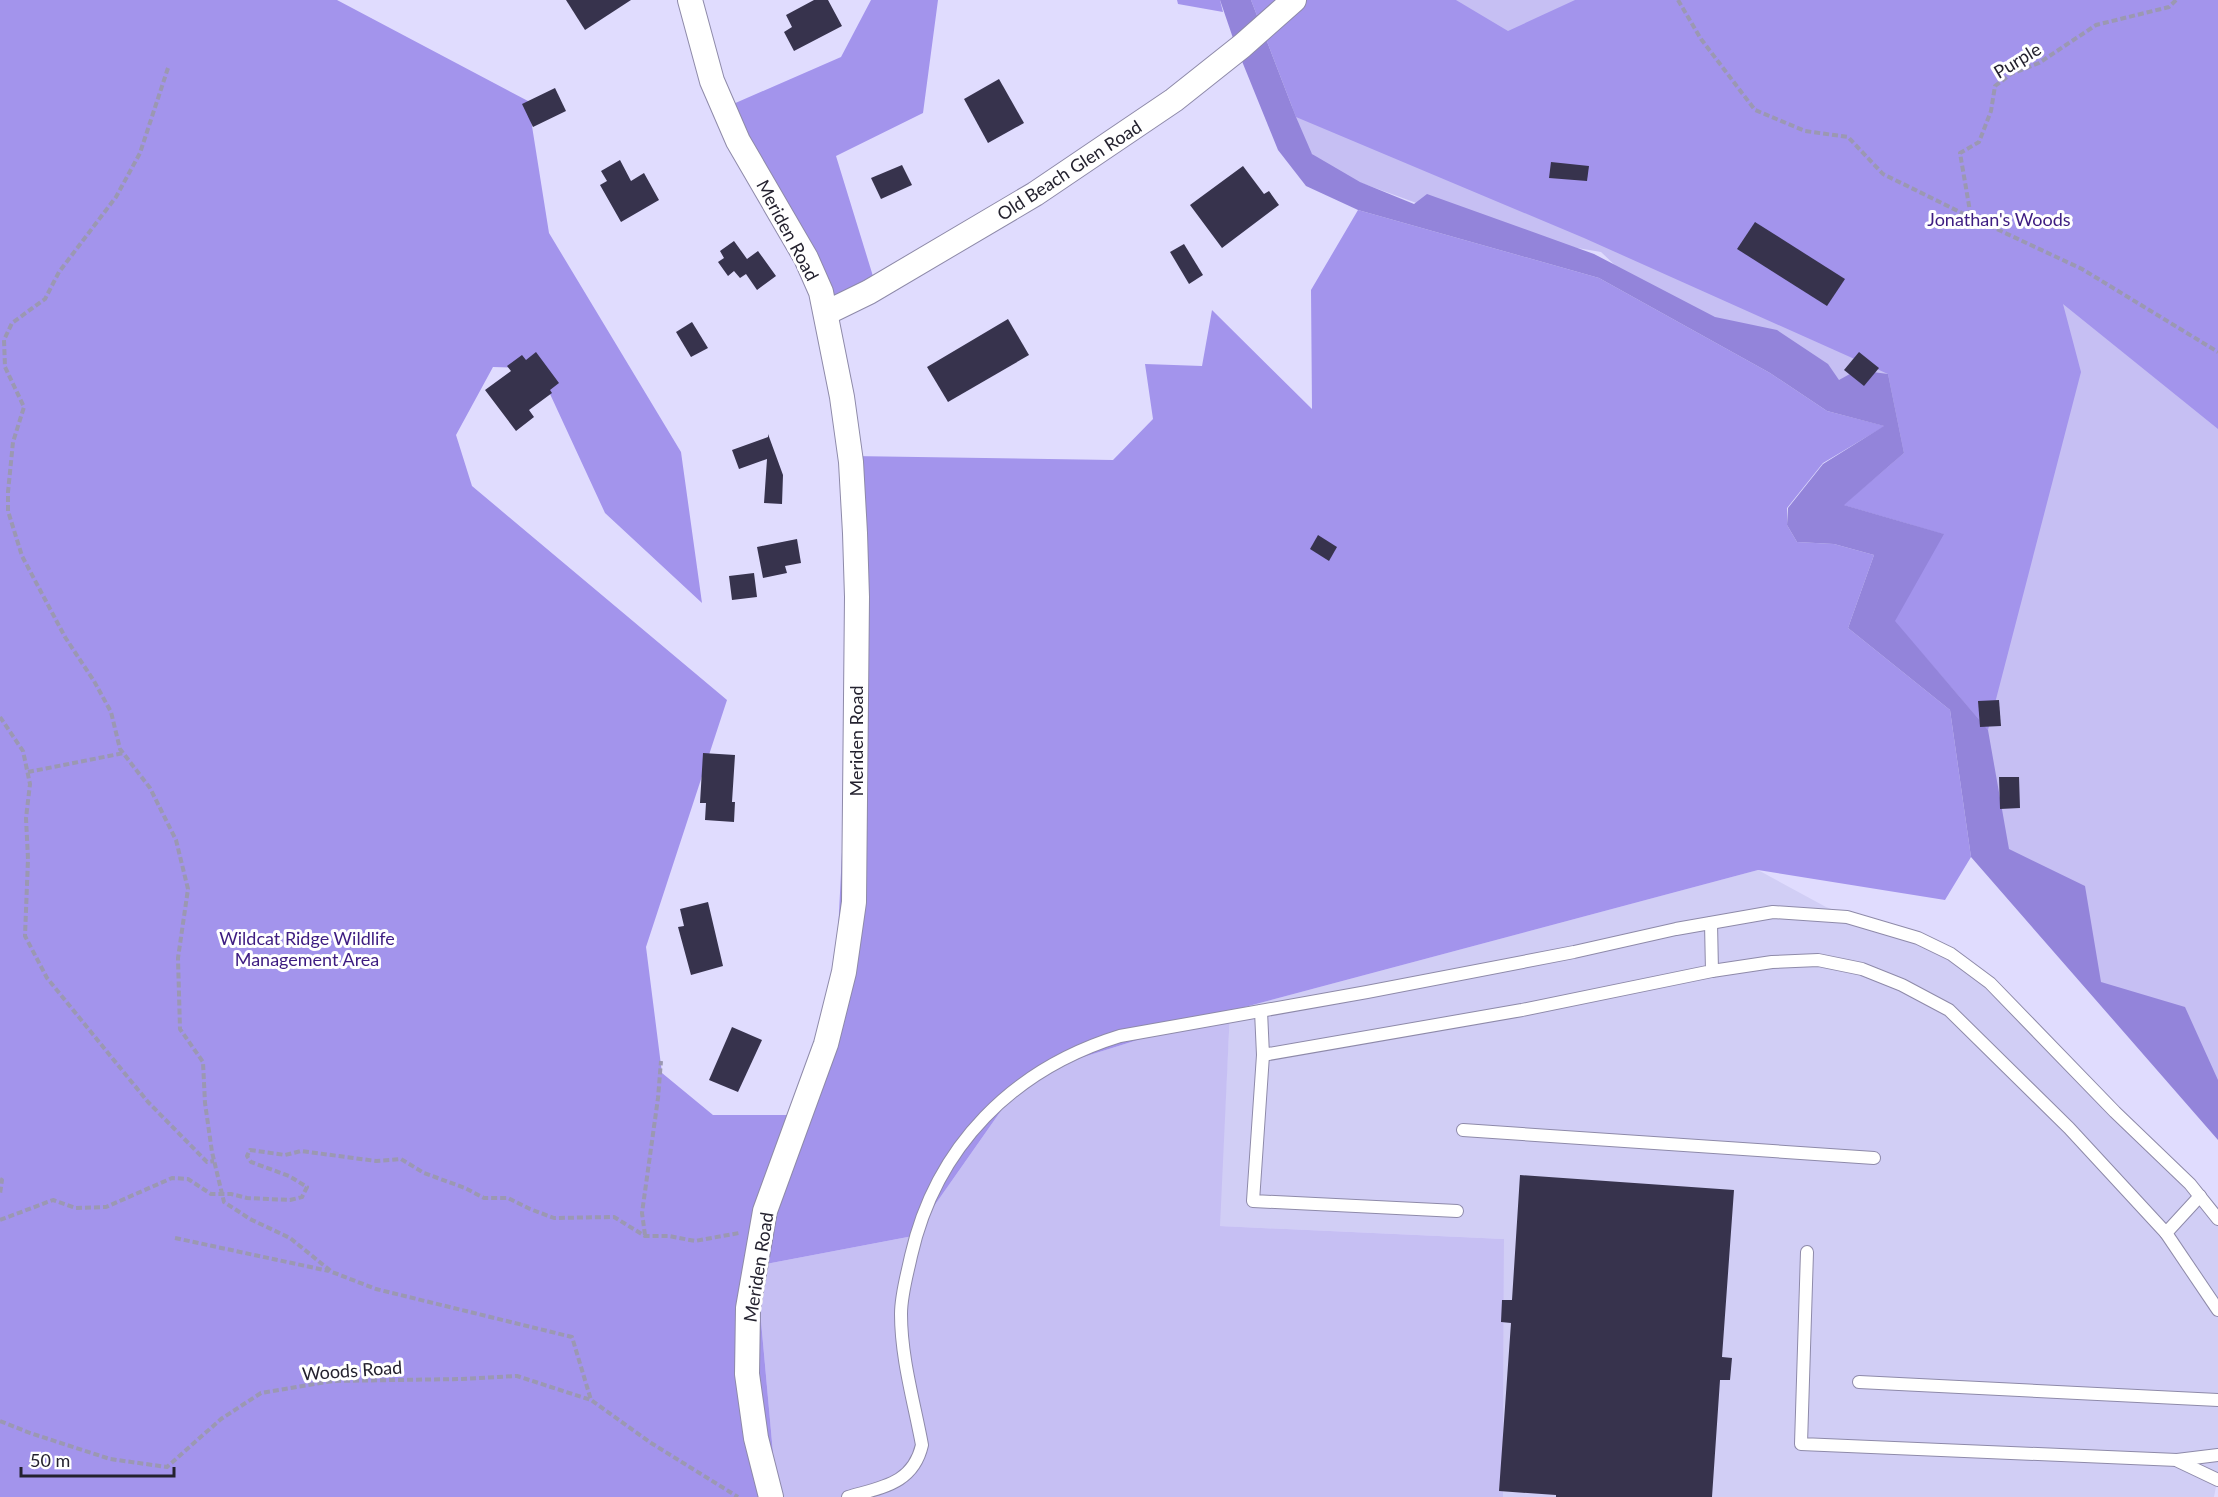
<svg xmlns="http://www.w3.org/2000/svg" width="2218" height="1497" font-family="Lato,sans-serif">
<rect width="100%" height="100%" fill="#e0dcfe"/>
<!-- built -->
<polygon fill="#d1cef5" points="1758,870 1826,907 1972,962 2218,1224 2218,1476 2214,1497 1503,1497 1504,1239 1219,1226 1230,1011"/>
<!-- green -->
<g fill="#c6bff3">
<polygon points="1316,0 2218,0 2218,1119 2125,1014 2012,875 1884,431 1887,414 1639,288 1601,252 1507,236 1334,173 1287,132"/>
<polygon points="1230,1011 1220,1226 1504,1239 1503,1497 777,1497 756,1266 913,1236 1026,1075"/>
</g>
<!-- forest -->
<g fill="#a394ec">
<polygon points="0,0 337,0 528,101 549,233 681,452 702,603 605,513 538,368 493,367 456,435 472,486 727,700 646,947 662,1073 713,1115 797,1115 835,993 853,632 851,456 1113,460 1153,419 1145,364 1202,366 1212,310 1312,409 1311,290 1358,210 1599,278 1770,373 1827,411 1885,426 1823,463 1787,508 1787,525 1797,542 1834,544 1874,555 1848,628 1950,710 1971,857 1945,900 1758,870 1230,1011 1026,1075 913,1236 756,1266 777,1497 0,1497"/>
<polygon points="871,0 938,0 923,113 836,156 876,286 826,306 724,108 841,57"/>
<polygon points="1177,0 1220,0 1223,12 1178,4"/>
<polygon points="1251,0 1456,0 1508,31 1575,0 2218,0 2218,429 2063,304 2081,372 1988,730 1894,621 1943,534 1843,505 1904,453 1888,374 1584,238 1296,117"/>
</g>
<!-- water -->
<polygon fill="#9384da" points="1220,0 1251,0 1296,117 1312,154 1360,182 1414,204 1427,194 1594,254 1715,317 1777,330 1828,364 1839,380 1857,370 1888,374 1904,453 1844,505 1944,534 1895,621 1988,730 2009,849 2085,886 2101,982 2185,1007 2218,1080 2218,1140 1971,857 1950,710 1848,628 1874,555 1834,544 1797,542 1787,525 1788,508 1823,464 1884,426 1827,411 1770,373 1599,278 1358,210 1306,186 1278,150 1235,44"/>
<!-- building -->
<g fill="#37334d">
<polygon points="566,0 631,0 585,30"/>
<polygon points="814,0 828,0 842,26 794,51 784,32 792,27 786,15"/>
<polygon points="999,79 1024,123 988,143 964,99"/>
<polygon points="555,88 566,111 533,127 522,104"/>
<polygon points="620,160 631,181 644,173 659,200 621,222 600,185 607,181 601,171"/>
<polygon points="1551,162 1589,166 1587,181 1549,178"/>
<polygon points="902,165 912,185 881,199 871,178"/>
<polygon points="1243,166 1264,194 1269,191 1279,205 1222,248 1190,205"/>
<polygon points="1755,222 1845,279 1827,306 1737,249"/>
<polygon points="734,241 747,259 758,251 776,276 757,290 746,274 740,278 734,271 728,276 718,262 724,258 720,251"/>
<polygon points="1184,244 1203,275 1189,284 1170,252"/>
<polygon points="1008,319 1029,355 948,402 927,367"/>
<polygon points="692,322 708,348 691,357 676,332"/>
<polygon points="536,352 559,383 550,390 552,393 529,410 534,417 516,431 485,390 511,371 507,366 522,355 526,360"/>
<polygon points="1859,352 1879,368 1864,386 1844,370"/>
<polygon points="768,434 783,475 782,504 764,503 767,459 739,469 732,450 768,437"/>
<polygon points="1318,535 1337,547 1329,561 1310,549"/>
<polygon points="797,539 801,563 785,566 787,573 763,578 757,547"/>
<polygon points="754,573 757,597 732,600 729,576"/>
<polygon points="1999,700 2001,726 1980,727 1978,701"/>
<polygon points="703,753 735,755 732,802 735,802 734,822 705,820 706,803 700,803"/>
<polygon points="1999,777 2019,777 2020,808 2000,809"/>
<polygon points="708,902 723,966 691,975 678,927 684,926 680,909"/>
<polygon points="732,1027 762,1040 738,1092 709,1080"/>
<polygon points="1520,1175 1734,1190 1722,1357 1732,1358 1730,1380 1720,1380 1712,1497 1556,1497 1556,1495 1499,1491 1511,1323 1501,1322 1502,1300 1512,1300"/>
</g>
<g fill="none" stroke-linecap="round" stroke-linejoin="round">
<defs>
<g id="lane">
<polyline points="1712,971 1772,962 1818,960 1862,969 1902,985 1949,1010 2069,1128 2166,1233 2200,1196"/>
<polyline points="1261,1011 1263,1055 1522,1010 1712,971 1711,923"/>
<polyline points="1263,1055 1253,1201 1457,1211"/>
<polyline points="1463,1130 1874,1158"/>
<polyline points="2166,1233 2218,1310"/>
<polyline points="1807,1252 1801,1444 2177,1460 2218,1455"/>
<polyline points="1859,1382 2218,1400"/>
<polyline points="2178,1461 2218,1480"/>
<path d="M 848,1497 C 882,1487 913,1484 922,1445 C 914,1402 901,1358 901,1314 C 901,1295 907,1275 911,1256 C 936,1146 1013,1069 1120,1036 L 1367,992 L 1574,952 L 1676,929 L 1773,912 L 1847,917 L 1918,938 L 1951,954 L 1990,983 L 2115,1112 L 2190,1184 L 2218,1219"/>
</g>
<g id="street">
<polyline points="690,0 712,81 738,141 806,258 821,292 842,397 851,462 855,533 857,597 854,902 844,972 826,1044 765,1211 748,1308 747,1374 756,1438 771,1497"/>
<polyline points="826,313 869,292 1035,194 1174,100 1242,46 1294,0"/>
</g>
</defs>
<!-- lane casing -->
<use href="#lane" stroke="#8e8aa9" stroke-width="14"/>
<!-- street casing -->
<use href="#street" stroke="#8e8aa9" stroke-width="26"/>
<!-- path -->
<g stroke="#9b98b2" stroke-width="4" stroke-dasharray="6 3" stroke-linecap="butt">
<polyline points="1678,0 1701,39 1755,110 1805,131 1848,137 1883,174 1970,217"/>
<polyline points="2176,0 2169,7 2096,25 2039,63 2011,74 1995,86 1991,111 1979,142 1960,153 1971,217 2082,269 2218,352"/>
<polyline points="168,68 140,153 116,197 59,272 45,299 12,323 4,340 5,367 24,407 13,442 8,492 8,511 22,556 65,637 94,681 111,712 120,749 150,788 176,840 188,889 178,958 180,1029 203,1062 205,1103 212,1152 224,1202 250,1219 290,1238 332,1272 376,1289 572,1337 591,1400"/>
<polyline points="0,717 23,751 30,784 26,818 28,859 25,936 47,978 148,1102 207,1162 214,1161"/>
<polyline points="28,772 124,753"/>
<polyline points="0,1179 2,1180 0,1194"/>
<polyline points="0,1220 53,1200 76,1208 106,1207 172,1178 188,1179 211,1194 231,1194 247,1198 290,1200 302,1197 307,1187 289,1176 251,1162 247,1156 250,1150 285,1155 301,1151 376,1161 401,1159 424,1173 465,1188 484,1198 508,1198 530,1209 554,1218 614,1217 645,1236 669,1236 695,1241 739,1233"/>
<polyline points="645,1235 642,1213 658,1098 661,1061"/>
<polyline points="175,1238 329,1271"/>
<polyline points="0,1421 30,1433 110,1459 167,1467 221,1419 261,1393 333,1381 460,1379 517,1376 591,1400 651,1443 738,1497"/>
</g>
<!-- lane -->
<use href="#lane" stroke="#fff" stroke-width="12"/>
<!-- street -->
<use href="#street" stroke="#fff" stroke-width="24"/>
</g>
<g text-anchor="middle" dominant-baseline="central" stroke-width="6" stroke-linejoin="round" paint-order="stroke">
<!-- street labels -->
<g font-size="18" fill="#24222f" stroke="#fff">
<text transform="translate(2017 60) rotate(-31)">Purple</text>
<text transform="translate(1069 170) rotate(-33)">Old Beach Glen Road</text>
<text transform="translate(788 230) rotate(62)">Meriden Road</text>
<text transform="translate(856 741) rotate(-90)">Meriden Road</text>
<text transform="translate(758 1267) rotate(-81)">Meriden Road</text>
<text transform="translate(352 1370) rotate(-4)">Woods Road</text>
</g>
<!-- park labels -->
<g font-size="18" fill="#3d1c81" stroke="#fff">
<text x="1999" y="219">Jonathan's Woods</text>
<text x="307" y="938">Wildcat Ridge Wildlife<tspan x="307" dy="21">Management Area</tspan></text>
</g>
</g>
<!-- scale -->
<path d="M21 1467v9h153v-9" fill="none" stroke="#24222f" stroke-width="3"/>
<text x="30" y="1467" font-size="18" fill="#24222f" stroke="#ffffff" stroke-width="4.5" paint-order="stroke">50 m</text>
</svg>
